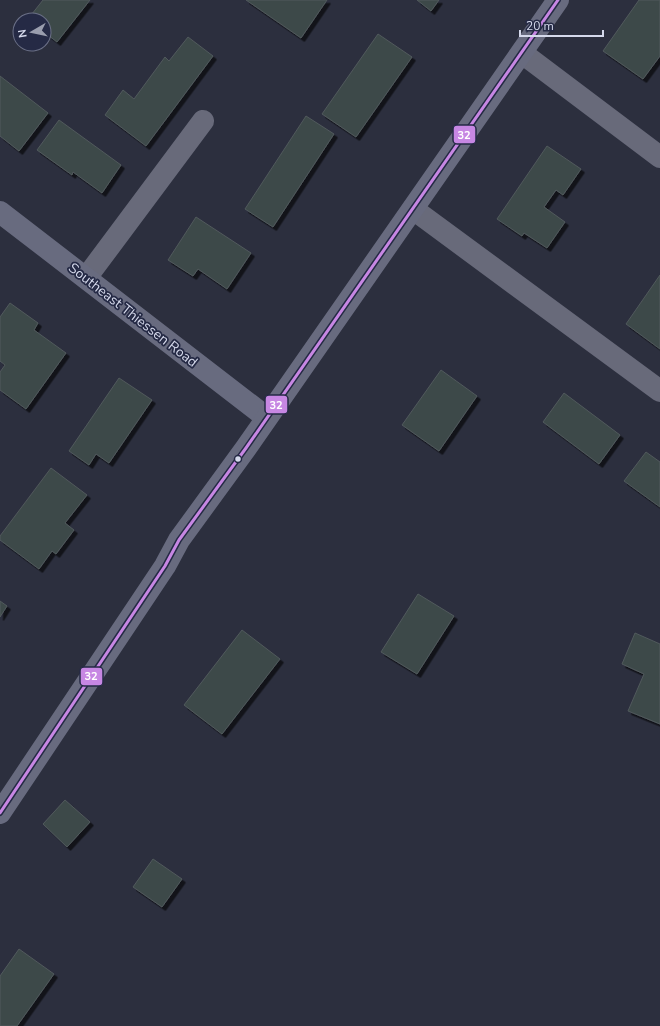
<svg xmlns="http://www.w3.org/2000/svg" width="660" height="1026" font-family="'Nunito Sans',sans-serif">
<defs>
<filter id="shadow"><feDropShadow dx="3.5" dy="3.5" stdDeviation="0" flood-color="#0009"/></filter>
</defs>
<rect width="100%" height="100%" fill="#2c2f3e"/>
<!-- building -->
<g fill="#3d4a4a" stroke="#51595c" filter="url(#shadow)">
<polygon points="43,0 90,0 57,42 44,32 44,20 28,19"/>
<polygon points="246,0 327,0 301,38"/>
<polygon points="417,0 439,0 431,11"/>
<polygon points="639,0 660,0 660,56 643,79 603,51"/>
<polygon points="378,34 412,57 356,137 322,114"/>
<polygon points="188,37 213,56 146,146 105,115 123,90 134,99 165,57 169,61"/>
<polygon points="0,76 48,113 19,151 0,136"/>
<polygon points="306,116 334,134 273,227 245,209"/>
<polygon points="59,120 121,165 102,193 73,172 72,175 37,150"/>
<polygon points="547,146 581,169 563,195 556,190 544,207 565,222 547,248 524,233 522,236 497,219"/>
<polygon points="196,217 251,253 227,289 198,269 193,276 168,260"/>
<polygon points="660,275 660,349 626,324"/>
<polygon points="10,303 38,323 34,330 66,353 26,409 0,390 0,372 5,365 0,361 0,317"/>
<polygon points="441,370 477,396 439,451 402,425"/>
<polygon points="119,378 152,400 109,463 96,454 89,465 69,451"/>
<polygon points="564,393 620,435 599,464 543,422"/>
<polygon points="646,452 660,462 660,507 624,481"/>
<polygon points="51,468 87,495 65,523 74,530 56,554 52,551 39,569 0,540 0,536"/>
<polygon points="418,594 454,616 417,674 381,652"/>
<polygon points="0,601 7,606 0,617"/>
<polygon points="242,630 280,659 222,734 184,705"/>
<polygon points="635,633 660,644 660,724 628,711 644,674 622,664"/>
<polygon points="65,800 90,822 67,847 43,824"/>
<polygon points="153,859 182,879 162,907 133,887"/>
<polygon points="19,949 54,974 17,1026 0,1026 0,976"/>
</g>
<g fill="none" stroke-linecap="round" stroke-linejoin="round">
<!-- minor -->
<g stroke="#686a7a" stroke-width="22">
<polyline points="522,53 660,157"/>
<polyline points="413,209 660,391"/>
<polyline points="86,278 203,121"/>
</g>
<!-- major -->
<g stroke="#686b7f" stroke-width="22">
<polyline points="0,212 266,417"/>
<polyline points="0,813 165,566 179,540 246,448 558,0"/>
</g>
<defs>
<polyline id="bus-1" points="0,813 165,566 179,540 246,448 558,0"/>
</defs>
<!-- bus-1 casing -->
<use href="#bus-1" stroke="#252a45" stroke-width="6"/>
<!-- bus-1 -->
<use href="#bus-1" stroke="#c787e3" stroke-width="3"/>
</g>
<!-- markers -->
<circle fill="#d5d9eb" stroke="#252a45" stroke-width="1.5" cx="238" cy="459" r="3.5"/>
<g text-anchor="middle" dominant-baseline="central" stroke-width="3.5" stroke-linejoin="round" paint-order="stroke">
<!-- street labels -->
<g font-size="14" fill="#d5d9eb" stroke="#252a45">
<text transform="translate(133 315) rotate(38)">Southeast Thiessen Road</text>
</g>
</g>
<g stroke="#252a45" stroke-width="1.5">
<rect x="453" y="125" width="23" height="19" rx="4" fill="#c787e3"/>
<rect x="265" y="395" width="23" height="19" rx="4" fill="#c787e3"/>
<rect x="80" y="667" width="23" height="19" rx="4" fill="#c787e3"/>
</g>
<g font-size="11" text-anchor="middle" font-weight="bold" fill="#fff">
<text x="464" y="139">32</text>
<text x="276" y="409">32</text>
<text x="91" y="680">32</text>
</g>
<!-- north arrow -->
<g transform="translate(32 32) rotate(261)"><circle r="19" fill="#252a45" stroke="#6b7087"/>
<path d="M0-3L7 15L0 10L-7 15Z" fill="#9a9eae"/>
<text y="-6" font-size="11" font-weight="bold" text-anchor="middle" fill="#d5d9eb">N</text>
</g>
<!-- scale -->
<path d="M520 30v6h83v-6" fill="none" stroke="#d5d9eb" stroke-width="2"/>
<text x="526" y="30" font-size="12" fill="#d5d9eb" stroke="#252a45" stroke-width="3" paint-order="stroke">20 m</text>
</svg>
